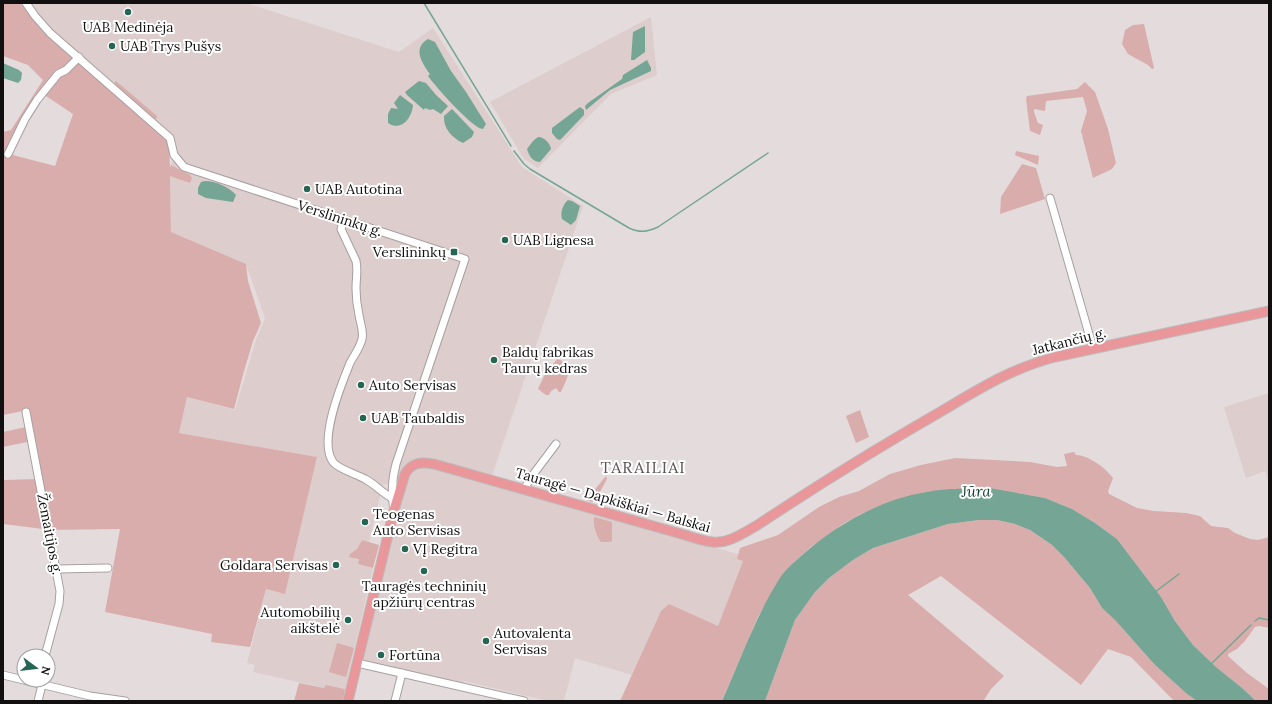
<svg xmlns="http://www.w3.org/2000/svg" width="1272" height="704" font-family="Lora,serif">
<rect width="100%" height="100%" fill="#e4dcdc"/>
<!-- built -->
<g fill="#ddcdcc">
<polygon points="26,3 246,3 399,52 433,28 522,167 583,206 492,476 419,459 410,461 406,465 397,486 383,484 369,542 362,540 357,549 350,554 359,559 358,564 373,568 345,689 326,685 325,688 253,672 255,665 247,663 266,589 285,594 317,457 179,433 187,397 235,410 256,340 265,318 246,264 171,232 170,170 174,155 172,144 50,33"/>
<polygon points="651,17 657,75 611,94 538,168 524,159 490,102"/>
<polygon points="1269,393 1269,483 1265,471 1246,478 1224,407"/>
<polygon points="426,466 738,554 738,559 743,561 718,626 661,611 632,675 575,658 564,701 548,701 464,681 461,687 360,664 397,511 407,479 414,469 419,467"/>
</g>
<!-- green -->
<g fill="#d9adab" fill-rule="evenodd">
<path d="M 3,3 L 20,3 L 46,33 L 165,137 L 169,143 L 170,168 L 171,165 L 190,175 L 192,178 L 190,183 L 170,176 L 171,232 L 246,264 L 248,281 L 261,323 L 253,341 L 244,371 L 234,409 L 187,397 L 179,433 L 317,457 L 285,594 L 266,589 L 250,647 L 211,642 L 212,634 L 105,612 L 120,529 L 51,530 L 3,524 L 3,480 L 39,479 L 32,441 L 3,447 L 3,432 L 26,427 L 23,411 L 3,415 L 3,132 L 11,130 L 43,80 L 28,65 L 3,56 ZM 43,94 L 73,114 L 55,166 L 9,154 Z"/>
<polygon points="1144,24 1154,68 1152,69 1148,65 1128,54 1122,44 1125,30 1133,25"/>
<polygon points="116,81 157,116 157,118 155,119 115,84 115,82"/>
<polygon points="1085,82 1095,92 1108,129 1116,163 1112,169 1093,178 1081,131 1087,111 1083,97 1046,101 1045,111 1034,109 1034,112 1038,123 1043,125 1040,135 1030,131 1026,99 1027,96 1077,89"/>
<polygon points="1016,151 1039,156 1038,165 1015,155"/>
<polygon points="1022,164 1036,168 1045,199 1000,214 1001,197"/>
<path d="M 557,359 C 560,360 564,361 566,363 C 573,370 564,385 561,392 L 559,392 L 556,388 L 551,391 L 549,395 L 546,395 L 538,389 L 544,376 Z"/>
<polygon points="860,410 869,437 856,443 846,416"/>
<path d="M 1074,452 L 1076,455 C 1088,455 1106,468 1113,478 L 1108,491 L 1109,494 L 1137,508 L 1154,511 L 1186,513 L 1200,516 L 1211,526 L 1228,528 L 1235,533 L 1250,539 L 1258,540 L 1269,537 L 1269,628 L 1259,626 L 1255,627 L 1245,641 L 1237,649 L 1228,654 L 1228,656 L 1247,673 L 1269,689 L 1269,701 L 1256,701 L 1241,687 L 1216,667 L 1193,645 L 1175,621 L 1161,597 L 1117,539 L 1095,523 L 1072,509 L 1045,498 L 989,488 L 925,492 L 885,504 L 861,514 L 843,524 L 811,547 L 794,562 L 779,580 L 758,617 L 722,701 L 620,701 L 661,611 L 669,604 L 718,626 L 743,561 L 737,559 L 740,548 L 778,535 L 819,507 L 839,497 L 859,491 L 890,474 L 921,465 L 955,458 L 1030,462 L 1057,467 L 1067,466 L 1064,454 Z"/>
<polygon points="606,476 607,479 595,501 591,502 586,500"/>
<path d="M 594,517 L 612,522 L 612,541 L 610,542 L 601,542 C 596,536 593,525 594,517 Z"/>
<polygon points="979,520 997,520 1015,524 1030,530 1052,545 1064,557 1090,588 1102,608 1115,620 1155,665 1187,694 1197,701 1174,701 1131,657 1108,649 1081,685 941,576 908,595 1004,676 991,689 984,700 765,701 795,620 815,592 829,578 853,560 873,548 948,524"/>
<polygon points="362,540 379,545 373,568 358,564 359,559 349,557 350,554 357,549"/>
<polygon points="337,643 354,648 346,677 329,672"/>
<polygon points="299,683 324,688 326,685 345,689 343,701 294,701"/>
</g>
<!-- water -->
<g fill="#75a595">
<polygon points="645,26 645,52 634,60 631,60 633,32"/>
<path d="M 428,39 L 435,42 L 451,71 L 466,92 L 486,124 L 483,129 C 473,129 435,86 428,76 L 430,74 C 422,63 412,48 428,39 Z"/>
<polygon points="647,60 651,68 651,71 610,90 586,110 585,106 588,103 622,79 623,75"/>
<polygon points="3,63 19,70 22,73 21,80 18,83 3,78"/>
<polygon points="419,81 426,83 436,95 448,106 441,114 433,109 430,110 425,108 424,110 407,95 405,92"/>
<path d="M 400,95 L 413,105 C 412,118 401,132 388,123 L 388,114 L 391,108 L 398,109 L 394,103 Z"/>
<polygon points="580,107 584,110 584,115 562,138 560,140 557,139 552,133 552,128"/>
<path d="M 452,109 L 474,132 L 472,137 L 463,143 C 452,138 443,128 444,116 Z"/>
<path d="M 538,137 C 544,137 550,143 551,149 L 540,162 C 533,162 529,156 527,149 L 533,141 Z"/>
<path d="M 205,181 C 215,181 229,187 236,195 L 233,202 L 206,198 L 198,194 L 198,188 L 201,182 Z"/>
<path d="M 568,200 L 572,201 L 580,206 L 576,220 L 571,225 L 562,219 C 560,213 563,204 568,200 Z"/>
<path d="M 971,488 L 990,488 L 1045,498 L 1072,509 L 1095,523 L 1117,539 L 1161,597 L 1175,621 L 1193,645 L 1216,667 L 1241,687 L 1256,701 L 1197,701 L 1187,694 L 1155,665 L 1115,620 L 1102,608 L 1090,588 L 1064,557 L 1052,545 L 1030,530 L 1015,524 L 997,520 L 979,520 L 948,524 L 873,548 L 853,560 L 829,578 L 815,592 L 795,620 L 765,701 L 722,701 C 740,661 755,618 778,581 C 784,571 793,563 801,556 C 836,525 879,500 926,492 C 941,489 956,489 971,488 Z"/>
</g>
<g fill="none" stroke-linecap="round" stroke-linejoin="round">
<!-- stream -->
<g stroke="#75a595" stroke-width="1.5">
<polyline points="424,3 511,146"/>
<path d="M 514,151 L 524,164 L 530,169 L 629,228 C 640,233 647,232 658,227 L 768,153"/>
<polyline points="1155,592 1179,574"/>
<polyline points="1255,621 1259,618 1269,620"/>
<polyline points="1211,664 1251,625"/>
</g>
<defs>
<g id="minor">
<path d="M 26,3 L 35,16 L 50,33 L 170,138 L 174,155 L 184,167 L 465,259 L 396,464 C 392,479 391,494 394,510"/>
<polyline points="8,154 25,119 37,100 58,74 66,70 79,57"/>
<polyline points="1050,198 1093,348"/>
<path d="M 344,219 L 341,229 L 356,261 C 358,270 356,279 356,288 C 356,297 357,306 359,315 C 360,323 364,331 362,339 C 360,348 354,355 350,363 C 341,385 318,441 333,462 C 338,469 356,474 365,479 C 375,484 382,493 392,498"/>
<polyline points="26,412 60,591 59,604 45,656"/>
<polyline points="524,489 532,476 556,444"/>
<polyline points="57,569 108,568"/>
<polyline points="357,663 524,701"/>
<polyline points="3,675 90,696 125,701"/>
<polyline points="38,701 42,685"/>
<polyline points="395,701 402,673"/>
</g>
<path id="major" d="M 348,701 L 394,510 L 405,474 C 412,462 421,462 434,464 L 685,535 C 694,538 703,541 712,542 C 728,544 743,533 756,526 C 815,487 874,450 935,415 C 976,391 1009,369 1055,357 L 1269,311"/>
</defs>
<!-- minor casing -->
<use href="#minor" stroke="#a7a0a0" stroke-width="9"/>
<!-- major casing -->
<use href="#major" stroke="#bcbcbc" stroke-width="11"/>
<!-- minor -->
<use href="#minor" stroke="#fff" stroke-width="7"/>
<!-- major -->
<use href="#major" stroke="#e9979b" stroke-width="9"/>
</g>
<!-- markers -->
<g fill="#256553" stroke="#fff" stroke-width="1.5">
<circle cx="128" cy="12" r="4"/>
<circle cx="112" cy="46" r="4"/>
<circle cx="307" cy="189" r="4"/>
<circle cx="505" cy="240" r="4"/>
<rect x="450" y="248" width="8" height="8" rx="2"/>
<circle cx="494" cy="360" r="4"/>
<circle cx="361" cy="385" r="4"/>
<circle cx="363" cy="418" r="4"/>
<circle cx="365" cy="522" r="4"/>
<circle cx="405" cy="549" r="4"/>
<circle cx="336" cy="565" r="4"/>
<circle cx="424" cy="571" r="4"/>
<circle cx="348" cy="620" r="4"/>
<circle cx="486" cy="641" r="4"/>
<circle cx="381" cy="655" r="4"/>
</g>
<g text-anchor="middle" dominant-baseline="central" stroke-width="4" stroke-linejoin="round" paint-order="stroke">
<!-- poi labels -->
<g font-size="14" fill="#110f0f" stroke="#fff" text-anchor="start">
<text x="128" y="27" text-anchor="middle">UAB Medinėja</text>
<text x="120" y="46">UAB Trys Pušys</text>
<text x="315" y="189">UAB Autotina</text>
<text x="513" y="240">UAB Lignesa</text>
<text x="446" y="252" text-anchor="end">Verslininkų</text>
<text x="502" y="352">Baldų fabrikas<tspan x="502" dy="16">Taurų kedras</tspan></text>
<text x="369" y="385">Auto Servisas</text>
<text x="371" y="418">UAB Taubaldis</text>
<text x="373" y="514">Teogenas<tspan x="373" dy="16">Auto Servisas</tspan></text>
<text x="413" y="549">VĮ Regitra</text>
<text x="328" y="565" text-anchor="end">Goldara Servisas</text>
<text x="424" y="586" text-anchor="middle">Tauragės techninių<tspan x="424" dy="16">apžiūrų centras</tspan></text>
<text x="340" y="612" text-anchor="end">Automobilių<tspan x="340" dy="16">aikštelė</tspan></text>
<text x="494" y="633">Autovalenta<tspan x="494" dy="16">Servisas</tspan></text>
<text x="389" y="655">Fortūna</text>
</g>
<!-- street labels -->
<g font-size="14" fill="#110f0f" stroke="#fff">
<text transform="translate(340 218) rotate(18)">Verslininkų g.</text>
<text transform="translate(1069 341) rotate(-14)">Jatkančių g.</text>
<text transform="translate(613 500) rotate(16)">Tauragė — Dapkiškiai — Balskai</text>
<text transform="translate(50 534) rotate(79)">Žemaitijos g.</text>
</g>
<!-- water labels -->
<g font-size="15" font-style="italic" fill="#174236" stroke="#fff">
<text transform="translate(976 491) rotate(-1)">Jūra</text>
</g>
<!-- quarter labels -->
<g font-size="16" letter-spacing="1" fill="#5b5555" stroke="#fff">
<text x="643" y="467">TARAILIAI</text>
</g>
</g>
<!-- border -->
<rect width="1272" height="704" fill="none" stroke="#110f0f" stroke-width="8"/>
<!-- north arrow -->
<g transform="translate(36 668) rotate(105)"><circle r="19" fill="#ffffff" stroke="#a09f9f"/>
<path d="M0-3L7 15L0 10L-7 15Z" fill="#256553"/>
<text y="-6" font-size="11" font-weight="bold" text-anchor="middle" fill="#110f0f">N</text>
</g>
</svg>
